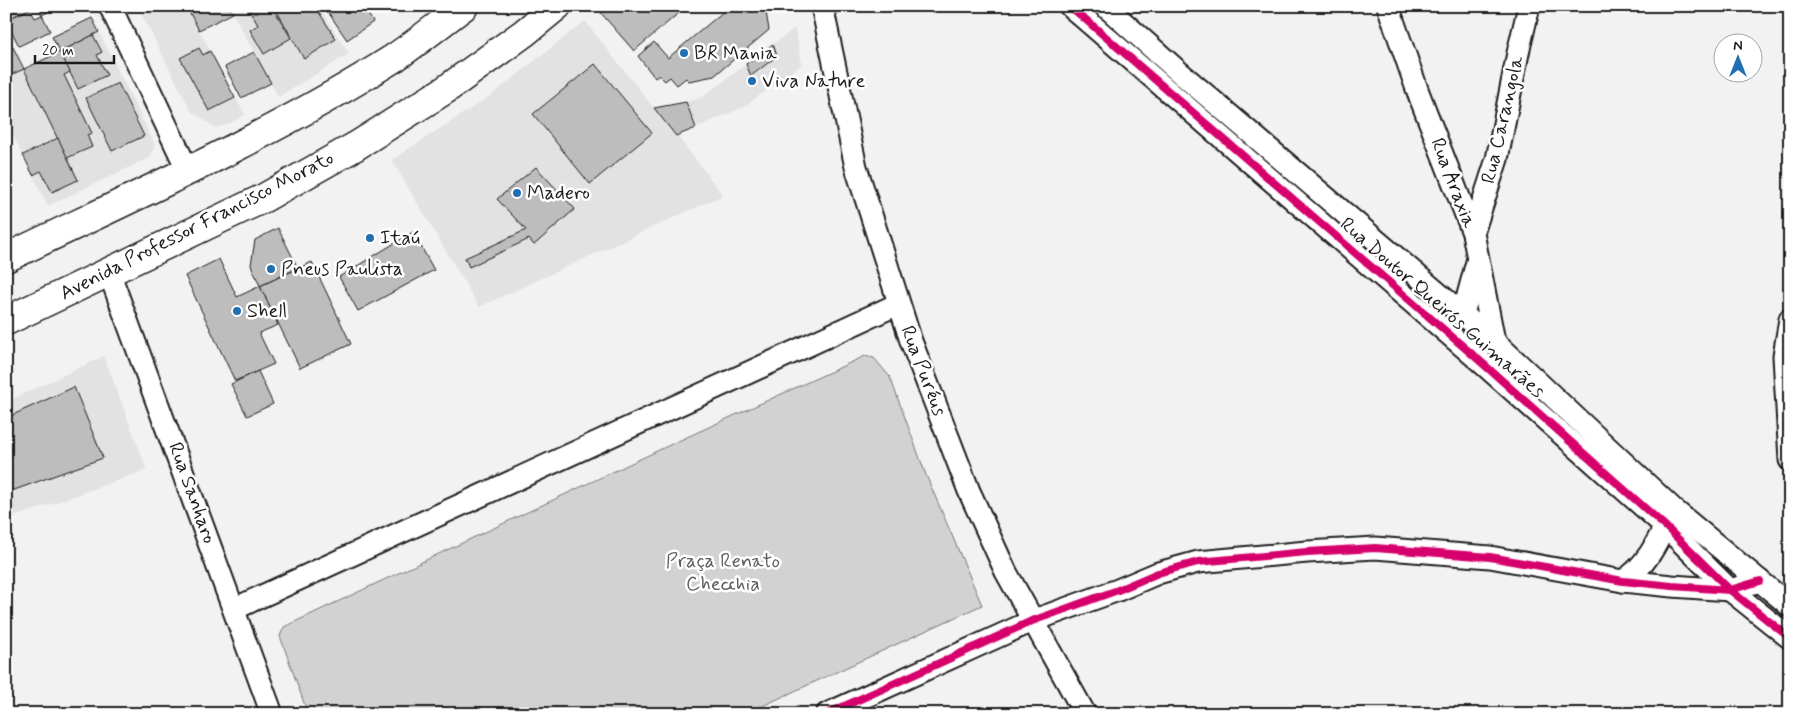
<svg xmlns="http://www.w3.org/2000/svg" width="1796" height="720" font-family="Mynerve,sans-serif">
<rect width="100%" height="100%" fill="#f2f2f2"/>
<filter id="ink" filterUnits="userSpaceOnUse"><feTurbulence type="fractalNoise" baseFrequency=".02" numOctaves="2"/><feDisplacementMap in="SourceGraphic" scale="10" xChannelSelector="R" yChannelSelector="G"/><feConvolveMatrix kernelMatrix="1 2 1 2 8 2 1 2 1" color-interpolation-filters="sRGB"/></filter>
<g filter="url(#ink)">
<!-- built -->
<g fill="#e2e2e2">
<polygon points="149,6 186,6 245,115 226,125 216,128 191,111 140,11"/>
<polygon points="229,6 318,6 349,54 278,97"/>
<polygon points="585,21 654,108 686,102 701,98 795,28 802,64 744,107 677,136 723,195 479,307 392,160 493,94"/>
<polygon points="99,32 154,143 154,150 149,158 48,206 6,121 6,77"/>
<polygon points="104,356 147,470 6,520 6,402"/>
</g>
<!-- green -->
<polygon fill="#d2d2d2" stroke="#777" points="865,356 874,358 890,377 926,475 982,605 745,714 308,714 280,636 284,627 676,442"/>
<!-- building -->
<g fill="#bdbdbd" stroke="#1c1c1c">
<polygon points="6,6 35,6 6,20"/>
<polygon points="38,6 60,6 42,15"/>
<polygon points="186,6 229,6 233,13 199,30"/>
<polygon points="247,6 272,6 291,38 264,54 250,30 258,25"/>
<polygon points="274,6 315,6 336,39 304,59"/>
<polygon points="324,6 363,6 373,22 347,40"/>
<polygon points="609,6 687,6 634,51 601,13"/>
<polygon points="730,6 765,6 769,30 714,76 689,81 686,78 677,85 670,77 665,81 659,75 655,78 638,56 654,42 668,58"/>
<polygon points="30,9 35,18 42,15 50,31 19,46 6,20"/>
<polygon points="92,18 99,32 60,52 52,37"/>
<polygon points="93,35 102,52 97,55 107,75 78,89 60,52"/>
<polygon points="773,44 777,56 751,76 746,64"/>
<polygon points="13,47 24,69 6,77 6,51"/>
<polygon points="199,48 203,55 210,51 235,98 209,111 180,58"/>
<polygon points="60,52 70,72 64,75 92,133 87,135 92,147 67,158 24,69"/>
<polygon points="254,52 271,83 241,98 225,67"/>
<polygon points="595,64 652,133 590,184 533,114"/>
<polygon points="118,83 144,136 112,151 86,98"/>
<polygon points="686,102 696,128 676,136 654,108"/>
<polygon points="58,138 78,180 52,192 41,171 33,175 23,155"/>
<polygon points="536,167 575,209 534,245 529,239 469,267 465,258 526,230 497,199"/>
<polygon points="278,228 298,268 260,286 251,265 255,240"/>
<polygon points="413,232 434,270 358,311 339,277"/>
<polygon points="219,259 237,297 260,286 278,325 259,333 274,364 235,381 185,276"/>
<polygon points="312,262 351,344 300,368 260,286"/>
<polygon points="258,371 273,404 247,416 231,384"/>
<polygon points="74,387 103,458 6,493 6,418"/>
</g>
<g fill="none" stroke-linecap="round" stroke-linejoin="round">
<defs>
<g id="minor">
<polyline points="110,6 188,171"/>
<polyline points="822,6 856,167 911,341 969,491 1006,572 1085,714"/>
<polyline points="1070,6 1480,361 1665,526 1730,590 1790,638"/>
<polyline points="1105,6 1178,71 1494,341 1673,509 1790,606"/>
<polyline points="1388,6 1418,92 1473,233 1494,341 1491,344"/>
<polyline points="1473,233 1497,159 1518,53 1529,6"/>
<polyline points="109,272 272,714"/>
<polyline points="1463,314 1477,262"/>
<polyline points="1790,319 1784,356 1790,460"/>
<path d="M 1623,581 C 1647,566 1659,539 1671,514"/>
<polyline points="234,609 898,304"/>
<polyline points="827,714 1032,621 1118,590 1158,573 1198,562 1307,552 1375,548 1490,557 1623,581 1672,586 1730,590 1760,581"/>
</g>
<g id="trunk">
<path d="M 6,258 C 137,195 271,136 394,58 C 418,42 441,23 464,6"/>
<polyline points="6,321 264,198 356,146 445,90 524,33 557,6"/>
</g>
</defs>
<!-- minor casing -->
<use href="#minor" stroke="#1c1c1c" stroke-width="25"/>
<!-- trunk casing -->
<use href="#trunk" stroke="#1c1c1c" stroke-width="31"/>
<!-- minor -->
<use href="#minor" stroke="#fff" stroke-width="21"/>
<!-- trunk -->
<use href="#trunk" stroke="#fff" stroke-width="28"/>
<defs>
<g id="cycleway">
<polyline points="1070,6 1480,361 1665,526 1730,590 1790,638"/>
<polyline points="827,714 1032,621 1118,590 1158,573 1198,562 1307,552 1375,548 1490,557 1623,581 1672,586 1730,590 1760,581"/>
</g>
</defs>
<!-- cycleway casing -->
<use href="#cycleway" stroke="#fff" stroke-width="11"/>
<!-- cycleway -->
<use href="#cycleway" stroke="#d6006c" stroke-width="8"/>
</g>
</g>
<!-- markers -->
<g fill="#1f6fb2" stroke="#fff" stroke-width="2">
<circle cx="684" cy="53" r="5"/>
<circle cx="752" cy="81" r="5"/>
<circle cx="517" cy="193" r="5"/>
<circle cx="370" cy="238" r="5"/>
<circle cx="271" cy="269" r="5"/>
<circle cx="237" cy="311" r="5"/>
</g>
<g text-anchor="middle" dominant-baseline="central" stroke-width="5" stroke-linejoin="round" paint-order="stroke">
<!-- poi labels -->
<g font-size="20" fill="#1c1c1c" stroke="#fff" text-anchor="start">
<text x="694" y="53">BR Mania</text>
<text x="762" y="81">Viva Nature</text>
<text x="527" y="193">Madero</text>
<text x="380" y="238">Itaú</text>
<text x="281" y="269">Pneus Paulista</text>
<text x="247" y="311">Shell</text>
</g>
<!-- street labels -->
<g font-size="20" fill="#1c1c1c" stroke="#fff">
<text transform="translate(1503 120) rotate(-77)">Rua Carangola</text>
<text transform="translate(1453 183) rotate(69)">Rua Araxia</text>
<text transform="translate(197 226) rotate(-27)">Avenida Professor Francisco Morato</text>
<text transform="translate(1442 308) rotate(41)">Rua Doutor Queirós Guimarães</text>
<text transform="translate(923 371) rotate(69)">Rua Puréus</text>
<text transform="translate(192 493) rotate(70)">Rua Sanharo</text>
</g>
<!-- park labels -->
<g font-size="20" fill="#5c5c5c" stroke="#fff">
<text x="723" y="561">Praça Renato<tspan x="723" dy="23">Checchia</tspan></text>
</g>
</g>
<!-- margin -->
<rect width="1796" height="720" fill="none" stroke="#fff" stroke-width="25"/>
<rect x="12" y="12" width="1771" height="695" fill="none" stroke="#1c1c1c" stroke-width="2" filter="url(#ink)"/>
<!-- north arrow -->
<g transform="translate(1738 58)"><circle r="24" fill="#ffffff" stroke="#a4a4a4"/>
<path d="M0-4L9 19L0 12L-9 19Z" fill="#1f6fb2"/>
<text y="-8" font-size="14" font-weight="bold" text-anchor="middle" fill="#1c1c1c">N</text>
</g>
<!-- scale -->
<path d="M35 55v8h79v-8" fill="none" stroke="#1c1c1c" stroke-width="2.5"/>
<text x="42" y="55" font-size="15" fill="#1c1c1c" stroke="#ffffff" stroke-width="4" paint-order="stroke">20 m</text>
</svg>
